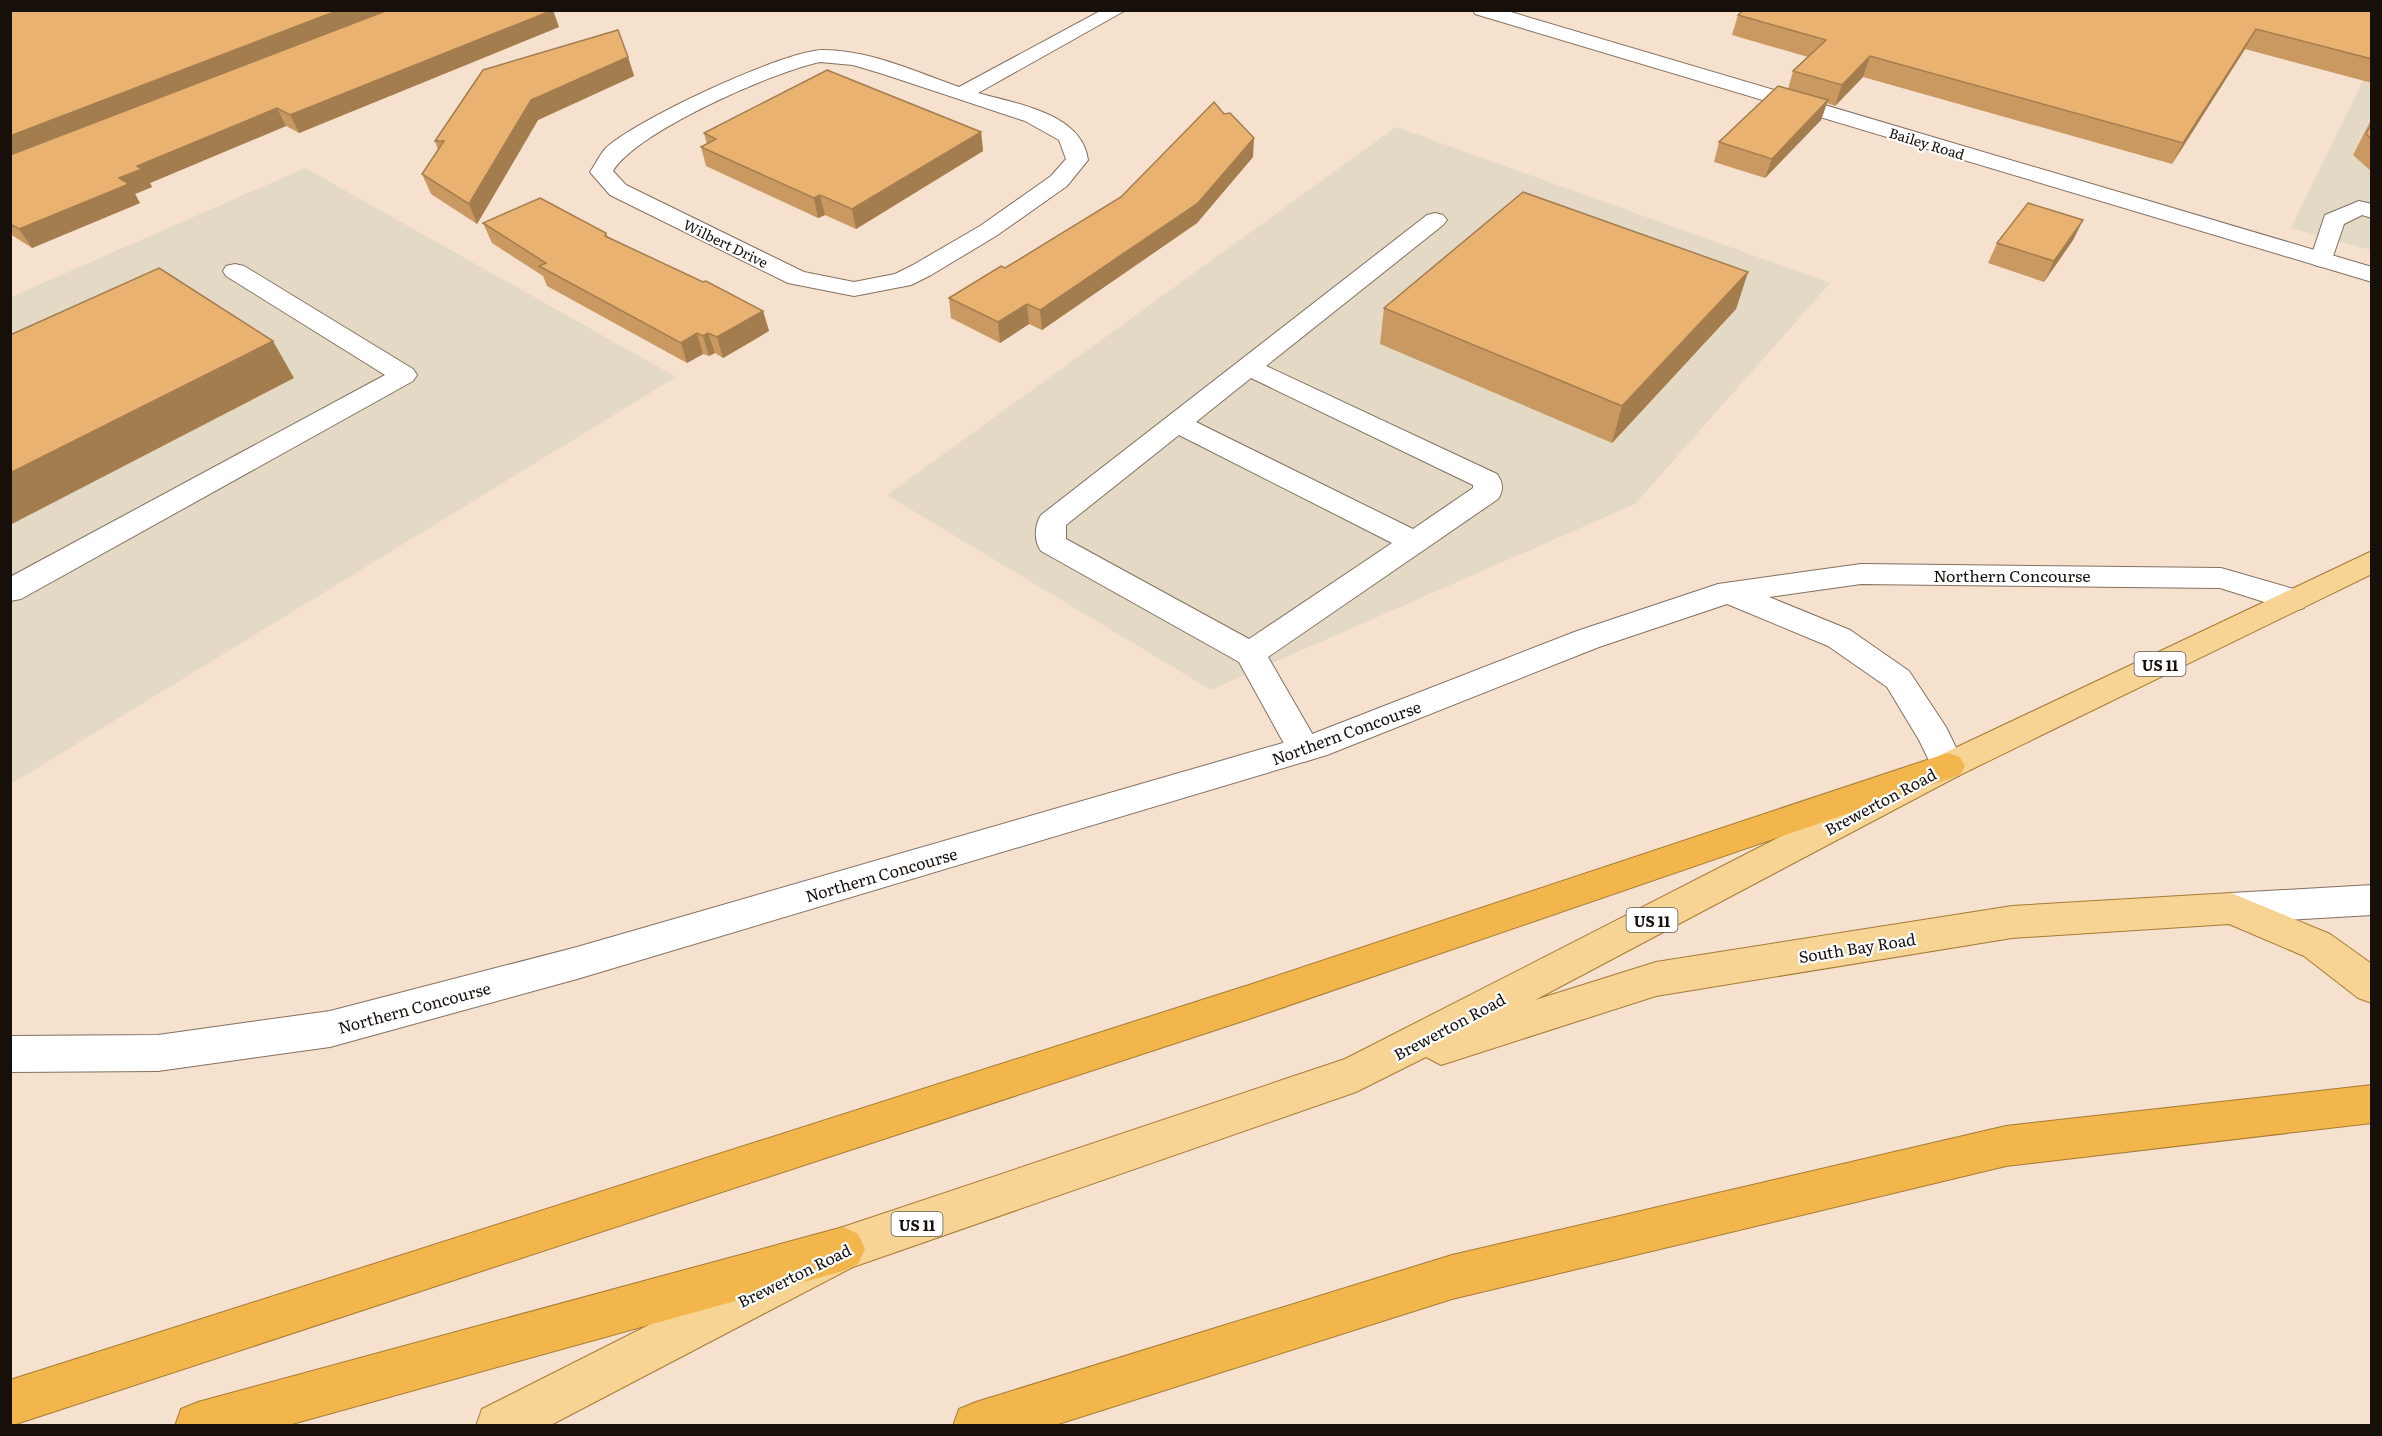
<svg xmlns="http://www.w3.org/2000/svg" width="2382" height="1436" font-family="Literata,serif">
<rect width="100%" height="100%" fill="#f6e0ce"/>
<!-- commercial -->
<g fill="#e3d9c5">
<polygon points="2371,64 2371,250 2291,228"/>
<polygon points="1396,127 1830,283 1635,504 1211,690 887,495"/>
<polygon points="305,168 676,377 11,784 11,297"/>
</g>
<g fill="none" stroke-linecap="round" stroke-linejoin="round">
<defs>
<g id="lane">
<polygon points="2359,201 2372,204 2372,218 2362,215 2344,224 2330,265 2322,267 2314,265 2310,260 2325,215"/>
<path d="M 1435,213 L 1443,215 L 1447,220 L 1443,225 L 1266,366 L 1497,474 C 1503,482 1504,490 1498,499 L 1268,657 L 1321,749 L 1316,758 L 1304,762 L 1292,758 L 1239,662 L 1041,551 C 1034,541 1034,526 1041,515 L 1427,215 ZM 1251,378 L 1473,485 L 1473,488 L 1413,529 L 1196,422 ZM 1179,435 L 1392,543 L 1249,639 L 1066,539 L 1066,525 Z"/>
<polygon points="235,264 244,266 413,369 417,375 413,381 21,599 10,601 10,577 385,375 226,276 223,271 226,266"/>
</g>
<g id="street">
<path d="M 1102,10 L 1126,10 L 978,93 C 1016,104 1082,113 1088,160 L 1067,186 L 996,236 L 931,275 L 911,285 L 854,296 L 788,283 L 610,195 L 590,172 C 595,165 599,156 605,149 C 633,121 785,50 823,50 C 870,50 916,72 959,87 ZM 820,62 L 853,65 L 883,74 L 1025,121 L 1059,140 L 1066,159 L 1051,176 L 980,226 L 913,265 L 895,274 L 854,282 L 804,272 L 626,185 L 613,171 C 637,131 773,72 820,62 Z"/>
<polygon points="1861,564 2221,568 2304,592 2308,600 2304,608 2293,611 2220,588 1861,584 1769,597 1850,630 1909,671 1946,727 1965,766 1960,775 1948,779 1936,775 1919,740 1887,687 1828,646 1727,604 1599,647 1327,755 577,979 330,1047 158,1071 10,1072 10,1036 158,1035 330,1011 577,947 1307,736 1577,631 1718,584"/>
</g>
<g id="secondary">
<polygon points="1473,10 1504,10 2372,267 2372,282 1475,14"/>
<polygon points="2372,885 2372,915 2231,923 2218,919 2213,908 2218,897 2231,893"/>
</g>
<polygon id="primary" points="2372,551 2372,574 1960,775 1535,1000 1656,962 2012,906 2231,893 2330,934 2372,964 2372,1003 2358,998 2304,956 2229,924 2012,938 1656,996 1441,1065 1426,1057 1356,1092 853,1267 549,1426 476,1426 482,1409 843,1227 1345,1059 1936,757"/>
<g id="highway">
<polygon points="1948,753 1960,757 1965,766 1960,775 1252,1018 10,1426 10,1380 1252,984"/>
<polygon points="2372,1085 2372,1123 2006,1166 1452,1299 1052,1426 953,1426 959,1409 976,1402 1452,1255 2006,1126"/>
<polygon points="843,1227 858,1234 865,1249 858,1264 843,1271 285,1426 175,1426 181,1409 198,1402"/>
</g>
</defs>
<!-- lane casing -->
<use href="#lane" stroke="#83705f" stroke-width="2"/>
<!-- street casing -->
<use href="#street" stroke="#83705f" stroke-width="2"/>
<!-- secondary casing -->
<use href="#secondary" stroke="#83705f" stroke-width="2"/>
<!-- primary casing -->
<use href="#primary" stroke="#a57c35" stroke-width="2"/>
<!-- highway casing -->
<use href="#highway" stroke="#a57c35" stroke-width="2"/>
<!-- lane -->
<use href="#lane" fill="#fff" fill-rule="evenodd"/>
<!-- street -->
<use href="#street" fill="#fff" fill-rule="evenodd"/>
<!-- secondary -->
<use href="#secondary" fill="#fff" fill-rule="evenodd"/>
<!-- primary -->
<use href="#primary" fill="#f7d394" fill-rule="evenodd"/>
<!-- highway -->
<use href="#highway" fill="#f2b64c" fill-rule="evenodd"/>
</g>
<!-- wall -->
<g fill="#c99961">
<polygon points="10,10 559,27 299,133 286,126 150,183 152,187 135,194 140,203 32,248 10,234"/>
<polygon points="2372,10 2372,83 2245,49 2172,164 1863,77 1835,106 1827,103 1821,120 1765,178 1714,162 1719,142 1788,89 1793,71 1808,57 1732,35 1738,15"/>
<polygon points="628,57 634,76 538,120 477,224 431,194 422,174 438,150 435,141"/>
<polygon points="2372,118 2372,172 2353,155"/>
<polygon points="981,132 983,151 856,229 825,215 818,218 706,166 701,147 707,144 704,133"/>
<polygon points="1253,157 1197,223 1042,330 1029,324 1000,343 951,318 949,298 1005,268 1121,197"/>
<polygon points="2083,220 2073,240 2044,282 1988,263 1997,243"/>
<polygon points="483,223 606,233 608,237 763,311 769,331 723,358 715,353 709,356 703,354 687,363 547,286 543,276 492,243"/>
<polygon points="1748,272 1736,309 1612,443 1380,344 1384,308"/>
</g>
<!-- shaded-wall -->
<g fill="#a47d4f">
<polygon points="339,10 391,10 10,158 10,136"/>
<polygon points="553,10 559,27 299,133 290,115"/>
<polygon points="2256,29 2245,49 2172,164 2183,143"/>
<polygon points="1870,56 1863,77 1835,106 1842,85"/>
<polygon points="628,57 634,76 538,120 477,224 469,204 531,100"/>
<polygon points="1828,100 1821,120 1765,178 1772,159"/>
<polygon points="277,108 286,126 150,183 152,187 135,194 140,203 32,248 19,229 119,178 137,166"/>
<polygon points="981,132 983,151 856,229 852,209"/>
<polygon points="1254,138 1253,157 1197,223 1042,330 1040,310"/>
<polygon points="820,195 825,215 818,218 814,198"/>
<polygon points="2083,220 2073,240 2044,282 2054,261"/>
<polygon points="1748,272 1736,309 1612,443 1622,406"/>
<polygon points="1027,304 1029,324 1000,343 998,322"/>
<polygon points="763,311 769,331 723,358 717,337"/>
<polygon points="697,333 703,354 687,363 681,343"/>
<polygon points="708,333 715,353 709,356 703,336"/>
<polygon points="273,341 294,378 10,525 10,473"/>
</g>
<!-- building -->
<g fill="#eab271" stroke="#a47d4f" stroke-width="1.5">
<polygon points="10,10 339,10 10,136"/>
<polygon points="388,10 553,10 290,115 277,108 137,166 142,169 119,178 129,184 19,229 10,224 10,155"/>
<polygon points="1744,10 2372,10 2372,59 2256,29 2183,143 1870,56 1842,85 1793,71 1826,40 1738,15"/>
<polygon points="618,30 628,57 531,100 469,204 422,174 444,141 435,141 483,70"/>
<polygon points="827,70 981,132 852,209 820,195 814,198 701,147 716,139 704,133"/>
<polygon points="1778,86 1828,100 1772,159 1719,142"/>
<polygon points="1214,102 1224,114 1230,113 1254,138 1198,203 1040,310 1027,304 998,322 949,298 1001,266 1005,268 1121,197"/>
<polygon points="2372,123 2372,139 2366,134"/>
<polygon points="1523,192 1748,272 1622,406 1384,308"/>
<polygon points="540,198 606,233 605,236 703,282 706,281 763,311 717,337 708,333 703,336 697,333 681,343 539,266 546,263 483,223"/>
<polygon points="2028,203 2083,220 2054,261 1997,243"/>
<polygon points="159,268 273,341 10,473 10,335"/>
</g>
<g text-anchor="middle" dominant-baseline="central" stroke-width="4.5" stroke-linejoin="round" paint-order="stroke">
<!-- far-street labels -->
<g font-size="14" fill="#17100a" stroke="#fff">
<text transform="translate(1927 143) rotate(17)">Bailey Road</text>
<text transform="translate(726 243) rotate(26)">Wilbert Drive</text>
</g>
<!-- shield labels -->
<g fill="#fff" stroke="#5d5854" stroke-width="1.5">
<rect x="2134.5" y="652" width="51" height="24" rx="4.5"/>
<rect x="1626.5" y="908" width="51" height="24" rx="4.5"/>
<rect x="891.5" y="1212" width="51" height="24" rx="4.5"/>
</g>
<g font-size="15" font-weight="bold" fill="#17100a">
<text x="2160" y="664">US 11</text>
<text x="1652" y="920">US 11</text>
<text x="917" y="1224">US 11</text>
</g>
<!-- street labels -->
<g font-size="16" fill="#17100a" stroke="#fff">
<text x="2012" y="575">Northern Concourse</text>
<text transform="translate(1346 732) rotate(-20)">Northern Concourse</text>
<text transform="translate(1880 801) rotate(-28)">Brewerton Road</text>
<text transform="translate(881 874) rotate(-16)">Northern Concourse</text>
<text transform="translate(1857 947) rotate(-9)">South Bay Road</text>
<text transform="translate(414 1007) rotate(-15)">Northern Concourse</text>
<text transform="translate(1449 1026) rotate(-28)">Brewerton Road</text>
<text transform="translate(794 1275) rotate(-26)">Brewerton Road</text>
</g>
</g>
<!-- border -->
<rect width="2382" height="1436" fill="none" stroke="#17100a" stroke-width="24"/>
</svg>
